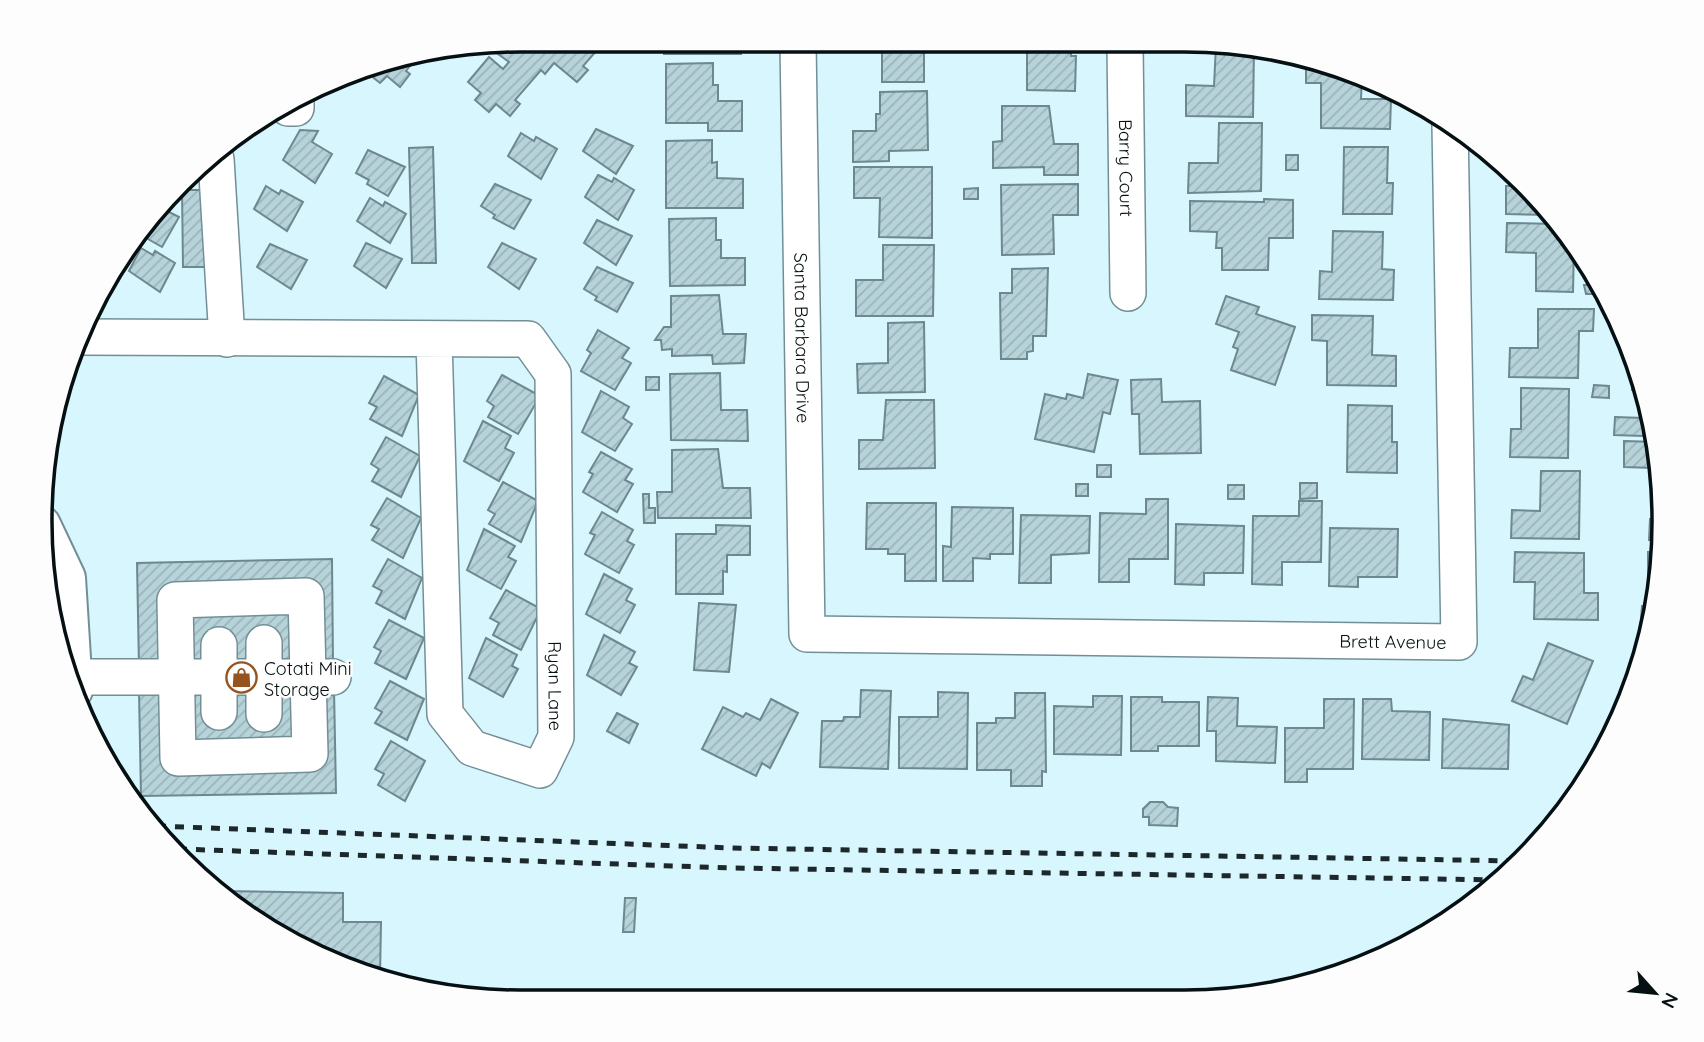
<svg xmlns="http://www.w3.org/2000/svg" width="1704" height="1042" font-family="Quicksand,sans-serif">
<defs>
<pattern id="building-hatch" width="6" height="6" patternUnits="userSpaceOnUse" patternTransform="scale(1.75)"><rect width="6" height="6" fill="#b6d3da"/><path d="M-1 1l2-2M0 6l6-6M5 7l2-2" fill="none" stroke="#9bb4ba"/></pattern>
</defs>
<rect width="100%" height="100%" fill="#d8f6fd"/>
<!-- building -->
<g fill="url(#building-hatch)" stroke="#6d888f" stroke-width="2">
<polygon points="521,40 532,40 538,45 542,40 605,41 583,66 588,70 577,82 554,63 545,74 541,70 515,100 520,104 510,116 496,104 489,112 475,100 481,93 468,82 489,57 503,69 509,62 494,51 500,44"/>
<polygon points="663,41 741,41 741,54 664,54"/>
<polygon points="852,42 924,43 924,82 882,82 882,44"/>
<polygon points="999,43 1071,43 1071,56 1076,56 1075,91 1027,90 1027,47 999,47"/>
<polygon points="1216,45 1254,47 1253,117 1186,116 1186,85 1214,86"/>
<polygon points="417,57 406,71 410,74 400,87 387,76 380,83 365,71 370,65"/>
<polygon points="1306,61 1362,75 1361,99 1391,99 1390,129 1321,128 1321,83 1306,83"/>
<polygon points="713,63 713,85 718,85 718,101 742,101 742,131 708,131 708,123 666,123 666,64"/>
<polygon points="927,91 928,150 889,151 889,161 853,162 853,131 876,131 876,114 880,114 880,92"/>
<polygon points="1002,106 1049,106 1054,144 1078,144 1078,175 1044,175 1044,167 993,168 993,142 1002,141"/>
<polygon points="1219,123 1262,123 1261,191 1188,193 1189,163 1218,163"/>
<polygon points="596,129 633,146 616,174 583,151"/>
<polygon points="300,130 318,131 312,142 332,154 315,183 283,160"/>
<polygon points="521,133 534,141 536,137 557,149 541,179 508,156"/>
<polygon points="712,140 712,163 717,162 717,178 743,179 743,208 666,208 666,141"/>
<polygon points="433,147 436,263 412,263 409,148"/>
<polygon points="1344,147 1388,147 1387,183 1393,183 1392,214 1343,214"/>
<polygon points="368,150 405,167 388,196 367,184 369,180 356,173"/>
<rect x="1286" y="155" width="12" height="15"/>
<polygon points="854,167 932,167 932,238 879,237 880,198 854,198"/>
<polygon points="598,175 612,182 614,178 634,190 618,220 585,197"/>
<polygon points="1516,178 1544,204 1552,215 1506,214 1506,186 1516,186"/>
<polygon points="495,184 531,200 514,229 493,218 495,215 481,206"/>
<polygon points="1078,184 1078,215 1053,215 1054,254 1002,255 1001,185"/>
<polygon points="266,186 279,194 281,190 303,202 287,231 254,209"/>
<polygon points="978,188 978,199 964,199 964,189"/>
<polygon points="182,190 206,190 207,267 183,267"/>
<polygon points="370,198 383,206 385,202 406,214 390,243 357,221"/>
<polygon points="1264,199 1293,200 1293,238 1269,238 1268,270 1222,270 1222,248 1216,248 1217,232 1190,231 1190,201 1264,202"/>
<polygon points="163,209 179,217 162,247 141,235"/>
<polygon points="716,218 716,240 721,240 721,258 745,258 745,285 670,286 669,219"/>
<polygon points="597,220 632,236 616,265 584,243"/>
<polygon points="1507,223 1559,224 1574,245 1573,292 1536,291 1536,253 1506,252"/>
<polygon points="1333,231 1383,232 1382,269 1394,270 1393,300 1319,299 1320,271 1332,272"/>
<polygon points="366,243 402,259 386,288 354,266"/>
<polygon points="502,243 536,259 519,289 488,267"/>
<polygon points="270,244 307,260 291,289 257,267"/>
<polygon points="883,245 934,245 933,316 856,316 856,280 883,280"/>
<polygon points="141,248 153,255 155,251 175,263 160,292 129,271"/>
<polygon points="597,267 633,283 617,312 595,300 597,297 584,289"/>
<polygon points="1048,268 1046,336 1033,336 1033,351 1027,352 1027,359 1001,359 1000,293 1012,293 1012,269"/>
<polygon points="1584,285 1601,285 1605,294 1586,294"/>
<polygon points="719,295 723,334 746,334 744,363 713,364 712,355 672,356 672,349 662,350 661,340 655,340 664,327 671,327 671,296"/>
<polygon points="1226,296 1259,307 1256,314 1295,327 1275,385 1231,370 1238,349 1233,347 1239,332 1216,324"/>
<polygon points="1538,309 1594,309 1593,331 1579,331 1578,378 1509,377 1510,348 1538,348"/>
<polygon points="1312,315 1373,316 1372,355 1396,356 1396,386 1327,385 1327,341 1312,340"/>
<polygon points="924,322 925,392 858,393 857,364 888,363 888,323"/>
<polygon points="598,330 629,348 622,358 631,363 615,390 581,371 591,353 587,350"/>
<polygon points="1632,364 1638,366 1644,390 1632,390"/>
<polygon points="720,373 721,410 747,410 748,441 671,440 670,374"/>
<polygon points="1088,374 1118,380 1110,414 1103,412 1094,452 1035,439 1045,394 1066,399 1067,394 1083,398"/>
<polygon points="502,375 540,396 518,434 488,417 494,406 487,401"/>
<polygon points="384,376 419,395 402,436 370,419 377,407 369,403"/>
<rect x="646" y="377" width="13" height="13"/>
<polygon points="1161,379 1162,402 1200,401 1201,453 1140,454 1139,414 1132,414 1131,380"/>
<polygon points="1594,385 1609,386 1609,398 1592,397"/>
<polygon points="1521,388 1569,389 1568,458 1510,457 1511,429 1521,429"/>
<polygon points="601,391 629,407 623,418 632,424 615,451 582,432"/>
<polygon points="886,400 934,400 935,468 859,469 859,440 883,440"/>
<polygon points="1348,405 1392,406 1392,442 1397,442 1397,473 1347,472"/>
<polygon points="1615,417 1643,418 1643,436 1614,435"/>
<polygon points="483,421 511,436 505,448 514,453 499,481 464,461"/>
<polygon points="386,437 420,456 401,497 372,481 379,469 371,464"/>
<polygon points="1624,441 1656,442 1660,458 1661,510 1654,509 1654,468 1624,467"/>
<polygon points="718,449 723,488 750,488 751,518 658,518 657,492 672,492 672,450"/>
<polygon points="601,452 632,469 625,480 633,484 617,512 583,492 593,474 589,472"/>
<rect x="1097" y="465" width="14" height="12"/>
<polygon points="1541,471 1580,471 1579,539 1511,538 1512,510 1540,511"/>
<polygon points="503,482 538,501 521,542 489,524 495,514 488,510"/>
<polygon points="1300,483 1317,483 1317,498 1300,499"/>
<rect x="1076" y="484" width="12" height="12"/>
<rect x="1228" y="485" width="16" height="14"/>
<polygon points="643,494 649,494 649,508 655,508 655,523 644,523"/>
<polygon points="387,498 421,518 403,558 372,540 379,529 371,525"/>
<polygon points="1146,499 1168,499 1168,559 1129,559 1129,582 1099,582 1100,513 1146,514"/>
<polygon points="1299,501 1322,501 1321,562 1282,562 1282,585 1252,584 1253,516 1299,516"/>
<polygon points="867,503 936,503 936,581 905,581 905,554 888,554 888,549 866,549"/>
<polygon points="952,507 1013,508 1013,554 990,554 990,559 973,558 973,581 943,581 943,546 951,547"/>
<polygon points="602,512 633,530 627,541 634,545 619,573 585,554 595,535 590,533"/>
<polygon points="1021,515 1090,516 1089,553 1051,555 1051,583 1019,583"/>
<polygon points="1650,519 1662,520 1662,540 1649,540"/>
<polygon points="1176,524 1244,526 1243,573 1204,573 1204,585 1175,584"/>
<polygon points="716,525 750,526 750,555 727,555 727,572 723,571 723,594 676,594 676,534 716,534"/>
<polygon points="1330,528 1398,529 1397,577 1358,577 1358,587 1329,586"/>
<polygon points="484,529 515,546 508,557 516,561 501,589 467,570"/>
<polygon points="1515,552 1584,553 1584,593 1598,593 1598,620 1534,619 1535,582 1514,582"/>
<polygon points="1648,552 1663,552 1657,589 1648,588"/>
<polygon points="332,559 333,663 319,664 318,586 165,589 166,667 139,667 137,563"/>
<polygon points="388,559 422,578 405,619 376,603 382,591 373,586"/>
<polygon points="604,574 632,589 626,600 635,605 620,633 586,614"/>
<polygon points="506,590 541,609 521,650 493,635 499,623 490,618"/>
<polygon points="699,603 736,605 729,672 694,670"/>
<polygon points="1642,606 1654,606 1647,645 1637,672"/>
<polygon points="296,608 297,664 187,667 187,610"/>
<polygon points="389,620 424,638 406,679 375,663 381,651 374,647"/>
<polygon points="604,635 635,652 629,663 637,667 621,695 587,675"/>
<polygon points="486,638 517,655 512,666 518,669 503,697 469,678"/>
<polygon points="1548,643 1593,661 1567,724 1512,701 1523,676 1533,680"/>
<polygon points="390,681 424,699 407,740 375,723 382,712 375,708"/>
<polygon points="320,689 334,689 336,793 141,796 139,692 167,692 168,769 321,766"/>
<polygon points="297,690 298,746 189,748 188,691"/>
<polygon points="861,690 891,691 888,769 820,767 822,721 843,721 844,717 860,717"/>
<polygon points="938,692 968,693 967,769 899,768 899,717 938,717"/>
<polygon points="1015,693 1045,693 1046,772 1042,771 1042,786 1011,786 1011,770 977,770 977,723 996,723 996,718 1015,718"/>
<polygon points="1093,696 1122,696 1121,755 1054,754 1054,706 1093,707"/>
<polygon points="1131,697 1162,697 1162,702 1199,702 1199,746 1158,746 1158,751 1131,751"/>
<polygon points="1208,697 1238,698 1237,726 1277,727 1275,763 1216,761 1216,731 1207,731"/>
<polygon points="771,699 798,713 770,768 762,763 756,776 702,749 723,707 743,717 746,713 760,720"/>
<polygon points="1324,699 1354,699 1353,769 1307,769 1307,782 1285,782 1285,728 1324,728"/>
<polygon points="1363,699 1391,699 1392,711 1430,712 1429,760 1362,759"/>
<polygon points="617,713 638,724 629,743 607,731"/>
<polygon points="1443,719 1509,725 1508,769 1442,768"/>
<polygon points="391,741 425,761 405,801 378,785 384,774 375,769"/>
<polygon points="1150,802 1163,802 1168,807 1178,808 1177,826 1149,825 1149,817 1143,817 1143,809"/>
<polygon points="217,891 343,893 343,922 381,922 380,977 337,965 229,903"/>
<polygon points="625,898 636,898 634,932 623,932"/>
</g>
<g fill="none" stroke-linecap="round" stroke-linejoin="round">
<defs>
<g id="minor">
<path id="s1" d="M 798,42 L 807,634 L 1459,642 L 1450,125"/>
<path id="s2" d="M 1125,44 L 1128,293"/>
<polyline points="288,108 296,108 296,104"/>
<polyline points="216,159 227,339"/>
<path id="s3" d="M 80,337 L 528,339 L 553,374 L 556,737 L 540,770 L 472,748 L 445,714 L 434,340"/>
<polygon points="306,596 310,754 178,758 175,600"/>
<polyline points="264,643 264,714"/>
<polyline points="66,677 333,677"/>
<polyline points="219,712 219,645"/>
</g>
<polyline id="major" points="41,525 66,578 73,690"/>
</defs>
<!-- minor casing -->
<use href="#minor" stroke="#738f96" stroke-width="38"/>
<!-- major casing -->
<use href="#major" stroke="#738f96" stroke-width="42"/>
<!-- minor -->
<use href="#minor" stroke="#fff" stroke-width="35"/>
<!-- major -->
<use href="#major" stroke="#fff" stroke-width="38"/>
<!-- rail -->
<g stroke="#1c282b" stroke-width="5" stroke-dasharray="9 9" stroke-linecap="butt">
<polyline points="157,826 733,848 1520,861"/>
<polyline points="178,849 732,868 1502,880"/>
</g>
</g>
<!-- icons -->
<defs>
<symbol id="shop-ring" viewBox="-11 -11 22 22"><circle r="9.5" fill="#fdfdfd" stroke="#95541f" stroke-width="1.5"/><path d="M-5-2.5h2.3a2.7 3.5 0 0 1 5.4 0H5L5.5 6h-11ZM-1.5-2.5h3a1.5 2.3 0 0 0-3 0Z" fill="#95541f"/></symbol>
</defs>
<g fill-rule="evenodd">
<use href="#shop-ring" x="224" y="660" width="35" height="35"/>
</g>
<g text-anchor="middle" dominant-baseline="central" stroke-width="5" stroke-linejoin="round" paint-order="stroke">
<!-- street labels -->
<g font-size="18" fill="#061012" stroke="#fdfdfd">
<text stroke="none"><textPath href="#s2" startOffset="124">Barry Court</textPath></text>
<text stroke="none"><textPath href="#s1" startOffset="296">Santa Barbara Drive</textPath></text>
<text stroke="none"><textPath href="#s1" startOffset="1178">Brett Avenue</textPath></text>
<text stroke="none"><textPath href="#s3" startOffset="803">Ryan Lane</textPath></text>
</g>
<!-- poi labels -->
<g font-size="18" fill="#061012" stroke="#fdfdfd" text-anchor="start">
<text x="264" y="668">Cotati Mini<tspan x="264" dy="21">Storage</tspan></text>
</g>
</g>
<!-- crop -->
<path d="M0 0H1704V1042H0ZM520 52H1184A468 468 0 0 1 1652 520V522A468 468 0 0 1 1184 990H520A468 468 0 0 1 52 522V520A468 468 0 0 1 520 52Z" fill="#fdfdfd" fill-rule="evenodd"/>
<path fill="none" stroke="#061012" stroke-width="3.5" d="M520 52H1184A468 468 0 0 1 1652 520V522A468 468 0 0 1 1184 990H520A468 468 0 0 1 52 522V520A468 468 0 0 1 520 52Z"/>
<!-- north arrow -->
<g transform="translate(1655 993) rotate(117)" stroke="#fdfdfd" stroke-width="5" paint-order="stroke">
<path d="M0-5L12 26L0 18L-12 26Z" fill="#061012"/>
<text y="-10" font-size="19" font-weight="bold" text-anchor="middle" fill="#061012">N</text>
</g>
</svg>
